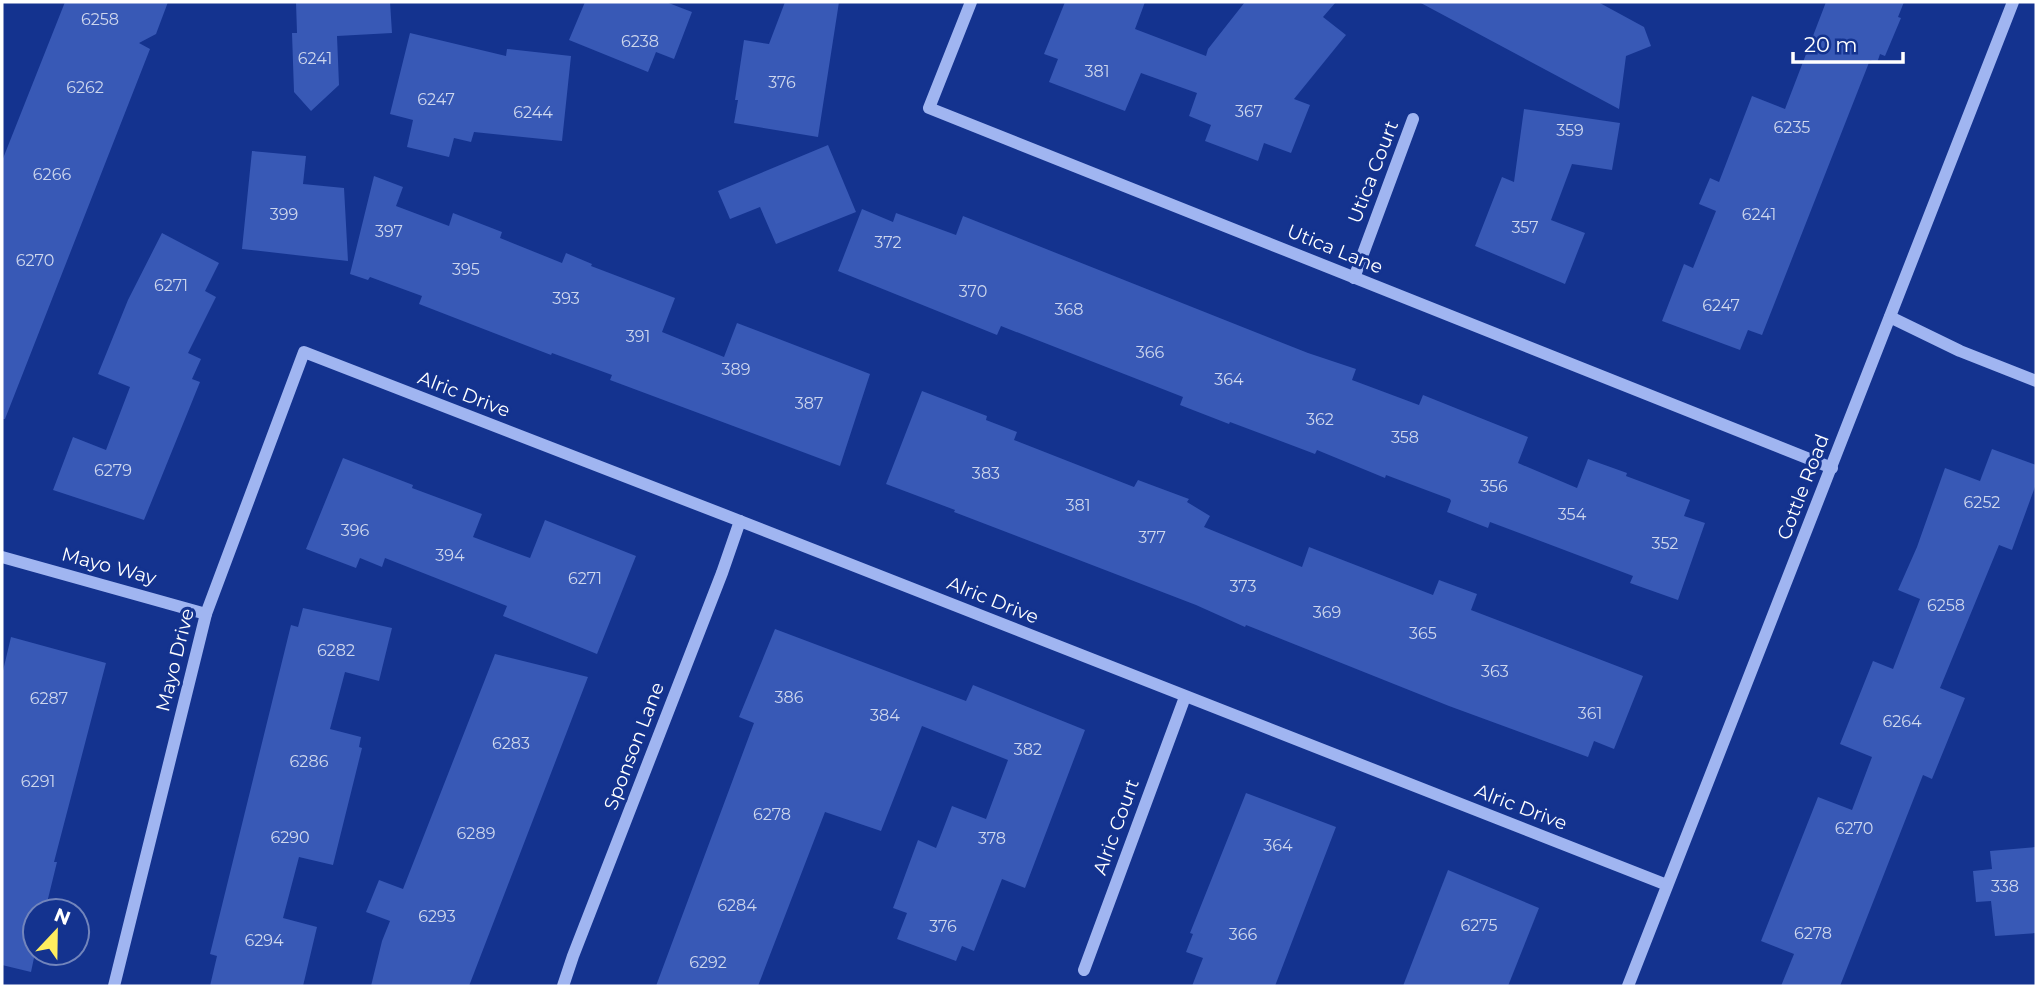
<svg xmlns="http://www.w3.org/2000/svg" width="2038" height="988" font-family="Montserrat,sans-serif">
<rect width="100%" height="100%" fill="#14338f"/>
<!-- building -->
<g fill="#3859b6">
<polygon points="65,2 168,2 156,34 139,43 150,49 5,419 2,419 2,161"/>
<polygon points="296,2 390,2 392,33 337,36 339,85 311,111 294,92 292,33 297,33"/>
<polygon points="585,2 666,2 692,12 674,59 656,52 648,72 569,40"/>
<polygon points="785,2 839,2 818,137 734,123 738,100 735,100 744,40 769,44"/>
<polygon points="1065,2 1145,2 1135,29 1206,56 1208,49 1245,2 1336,2 1323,17 1346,35 1294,99 1310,105 1291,153 1264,143 1258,161 1205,141 1211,125 1189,116 1197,93 1141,73 1125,111 1049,82 1058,59 1044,54"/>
<polygon points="1419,2 1598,2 1644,27 1651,46 1626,56 1619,109"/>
<polygon points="1826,2 1904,2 1898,17 1901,18 1885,56 1880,54 1877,63 1870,60 1762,335 1748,330 1740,350 1662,321 1684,264 1693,268 1716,211 1699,204 1710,178 1719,182 1752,96 1785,109"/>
<polygon points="410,33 506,56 507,49 571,56 562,141 474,132 471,142 454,138 449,157 407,147 413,120 390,114"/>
<polygon points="1524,109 1620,123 1612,170 1572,164 1551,220 1585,233 1565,284 1475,246 1502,177 1514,182"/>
<polygon points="828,145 856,212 776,244 760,207 730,219 718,191"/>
<polygon points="252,151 306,156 303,184 344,188 348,261 242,249"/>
<polygon points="374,176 403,187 396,206 449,226 453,213 502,232 500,238 562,263 566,253 592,264 591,266 675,298 662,332 724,357 737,323 870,374 840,466 610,380 612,375 552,353 551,355 419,304 422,296 370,277 368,280 350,274"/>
<polygon points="862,209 893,222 896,213 956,235 963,216 1308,353 1356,369 1352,380 1419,405 1423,395 1528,437 1518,463 1577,488 1588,459 1627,473 1626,476 1690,500 1684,516 1705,523 1678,600 1630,583 1633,576 1490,522 1488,528 1447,512 1451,501 1450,499 1386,475 1385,478 1317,450 1315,454 1230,422 1229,424 1180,405 1183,397 1001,326 997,335 838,271"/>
<polygon points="162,233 219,263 205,291 216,297 188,353 201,359 192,379 200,382 144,520 53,490 73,437 106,450 130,387 98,374 128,300"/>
<polygon points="922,391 987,416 986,420 1017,432 1014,440 1134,487 1138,480 1189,499 1187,502 1210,516 1204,527 1302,567 1309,547 1433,595 1439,580 1477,594 1471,610 1643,676 1614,749 1594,741 1588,757 1449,706 1246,625 1245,627 1196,605 954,512 955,510 886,484"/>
<polygon points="1992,449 2036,465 2036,484 2012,550 1999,545 1940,688 1965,698 1932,779 1923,775 1840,986 1781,986 1794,954 1761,941 1818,797 1852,810 1872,757 1840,744 1873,661 1893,669 1920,599 1898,590 1917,547 1945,468 1980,481"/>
<polygon points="343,458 413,485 412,488 482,514 473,537 530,558 545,520 636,556 597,654 503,616 507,606 385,558 382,567 360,558 356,568 306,549"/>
<polygon points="303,608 392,628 379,681 345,672 330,729 361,737 359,747 362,748 333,865 299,857 283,918 317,927 303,986 210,986 217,956 210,954 291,625 298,627"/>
<polygon points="775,629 966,701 973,685 1085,730 1025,888 1002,879 974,951 962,946 956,961 897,939 907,913 893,908 918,840 936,848 952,806 986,819 1008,760 922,726 881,831 825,812 758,986 656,986 754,723 739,717"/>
<polygon points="11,637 106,663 54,862 57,862 45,911 35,911 35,953 31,972 2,965 2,675"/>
<polygon points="495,654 588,677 469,986 371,986 382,941 390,921 366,912 379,880 403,889"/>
<polygon points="1246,793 1336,827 1275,986 1192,986 1203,958 1186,952 1193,934 1190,933"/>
<polygon points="2036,847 2036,933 1995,936 1991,901 1976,902 1973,871 1992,869 1990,851"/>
<polygon points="1448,870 1539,908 1508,986 1403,986"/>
</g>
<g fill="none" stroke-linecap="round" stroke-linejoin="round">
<!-- minor -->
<g stroke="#a0b5f1" stroke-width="12">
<polyline points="971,2 929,108 1832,468"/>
<polyline points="1354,278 1413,119"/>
<polyline points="1890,317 1960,351 2036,381"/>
<polyline points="2,557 206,614"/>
<polyline points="1084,970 1185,697"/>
<polyline points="114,986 206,614 304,352 740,521 1667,885"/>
<polyline points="563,986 573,956 722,573 740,521"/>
<polyline points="1628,986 2013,2"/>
</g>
</g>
<g text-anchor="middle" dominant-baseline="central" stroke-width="6" stroke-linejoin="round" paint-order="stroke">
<!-- number labels -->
<g font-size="16" fill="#cdd6ed">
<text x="100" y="19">6258</text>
<text x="640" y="41">6238</text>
<text x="315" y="58">6241</text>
<text x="1097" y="71">381</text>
<text x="782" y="82">376</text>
<text x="85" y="87">6262</text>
<text x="436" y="99">6247</text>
<text x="1249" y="111">367</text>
<text x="533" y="112">6244</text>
<text x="1792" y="127">6235</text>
<text x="1570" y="130">359</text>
<text x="52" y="174">6266</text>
<text x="284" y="214">399</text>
<text x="1759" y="214">6241</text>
<text x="1525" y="227">357</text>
<text x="389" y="231">397</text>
<text x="888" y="242">372</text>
<text x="35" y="260">6270</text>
<text x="466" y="269">395</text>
<text x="171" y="285">6271</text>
<text x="973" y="291">370</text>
<text x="566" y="298">393</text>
<text x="1721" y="305">6247</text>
<text x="1069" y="309">368</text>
<text x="638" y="336">391</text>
<text x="1150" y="352">366</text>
<text x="736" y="369">389</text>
<text x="1229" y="379">364</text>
<text x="809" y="403">387</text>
<text x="1320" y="419">362</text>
<text x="1405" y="437">358</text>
<text x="113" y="470">6279</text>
<text x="986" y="473">383</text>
<text x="1494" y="486">356</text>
<text x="1982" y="502">6252</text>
<text x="1078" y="505">381</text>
<text x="1572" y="514">354</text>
<text x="355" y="530">396</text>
<text x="1152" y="537">377</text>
<text x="1665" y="543">352</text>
<text x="450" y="555">394</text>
<text x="585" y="578">6271</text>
<text x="1243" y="586">373</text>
<text x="1946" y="605">6258</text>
<text x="1327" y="612">369</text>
<text x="1423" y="633">365</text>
<text x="336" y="650">6282</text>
<text x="1495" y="671">363</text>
<text x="789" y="697">386</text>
<text x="49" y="698">6287</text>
<text x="1590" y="713">361</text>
<text x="885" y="715">384</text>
<text x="1902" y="721">6264</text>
<text x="511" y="743">6283</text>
<text x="1028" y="749">382</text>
<text x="309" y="761">6286</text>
<text x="38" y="781">6291</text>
<text x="772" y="814">6278</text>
<text x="1854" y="828">6270</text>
<text x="476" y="833">6289</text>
<text x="290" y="837">6290</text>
<text x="992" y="838">378</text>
<text x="1278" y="845">364</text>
<text x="2005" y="886">338</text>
<text x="737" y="905">6284</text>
<text x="437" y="916">6293</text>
<text x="1479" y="925">6275</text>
<text x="943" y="926">376</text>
<text x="1813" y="933">6278</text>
<text x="1243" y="934">366</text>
<text x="264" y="940">6294</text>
<text x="708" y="962">6292</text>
</g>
<!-- street labels -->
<g font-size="19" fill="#fff" stroke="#14338f">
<text transform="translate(1373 172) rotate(-69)">Utica Court</text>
<text transform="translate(1335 249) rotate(22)">Utica Lane</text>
<text transform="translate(464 394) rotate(21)">Alric Drive</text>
<text transform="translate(1803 487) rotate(-69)">Cottle Road</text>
<text transform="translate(109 566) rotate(15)">Mayo Way</text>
<text transform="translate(993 600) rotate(22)">Alric Drive</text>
<text transform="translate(175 660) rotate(-76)">Mayo Drive</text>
<text transform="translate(634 746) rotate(-69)">Sponson Lane</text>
<text transform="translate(1521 807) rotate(21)">Alric Drive</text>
<text transform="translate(1116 827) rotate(-70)">Alric Court</text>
</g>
</g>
<!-- border -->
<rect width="2038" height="988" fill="none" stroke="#ffffff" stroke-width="7"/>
<!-- north arrow -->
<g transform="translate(56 932) rotate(22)"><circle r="33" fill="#14338f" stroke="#7285bc" stroke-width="2"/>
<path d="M0-5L12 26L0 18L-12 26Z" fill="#ffee5f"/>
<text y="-10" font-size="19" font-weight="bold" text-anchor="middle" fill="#ffffff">N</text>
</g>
<!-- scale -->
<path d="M1793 52v10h110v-10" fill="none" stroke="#ffffff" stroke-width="3.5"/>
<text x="1804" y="52" font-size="21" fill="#ffffff" stroke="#14338f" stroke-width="5" paint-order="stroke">20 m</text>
</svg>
